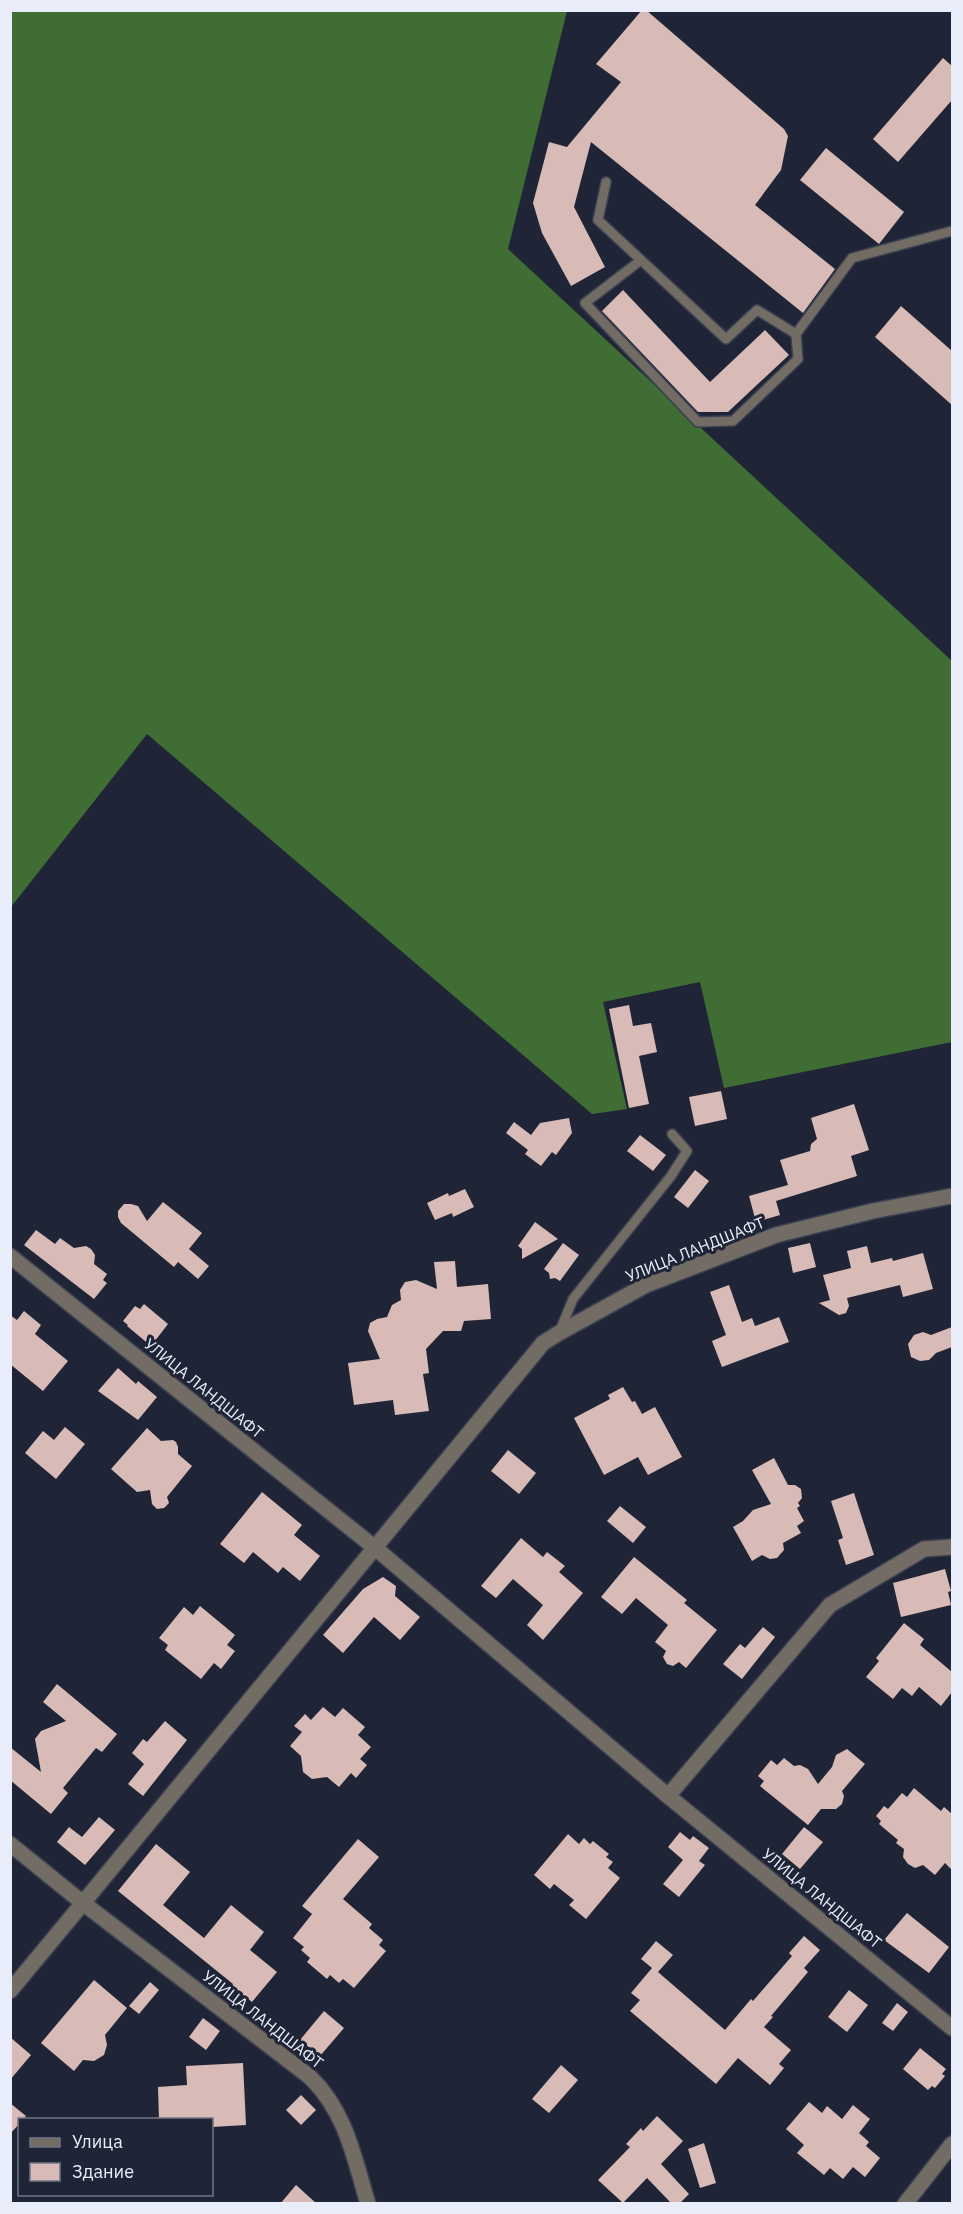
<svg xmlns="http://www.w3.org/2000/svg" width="963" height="2214" font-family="'IBM Plex Sans',sans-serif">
<rect width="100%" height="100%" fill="#1f2536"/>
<!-- forest -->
<polygon fill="#3f6d34" points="11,11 567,11 508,249 952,661 952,1042 724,1088 700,982 603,1002 627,1109 592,1114 147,734 11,907"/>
<!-- building -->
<g fill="#d8bbb7">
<polygon points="642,10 646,10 784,129 788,136 781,170 755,205 835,269 803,313 591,142 574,207 605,267 571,286 542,233 533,203 549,142 567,147 621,82 596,64"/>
<polygon points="943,58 952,66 952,100 898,162 873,139"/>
<polygon points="826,148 904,212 879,244 800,180"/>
<polygon points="623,290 710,382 765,330 789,355 728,412 698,412 602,311"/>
<polygon points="901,306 952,351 952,405 875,337"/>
<polygon points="629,1005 633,1026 651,1023 657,1052 639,1056 649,1104 629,1108 609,1009"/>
<polygon points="721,1091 727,1119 695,1126 689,1097"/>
<polygon points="854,1104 869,1150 851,1156 857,1176 776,1201 780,1215 756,1222 749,1196 788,1185 780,1160 810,1151 811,1144 817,1139 811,1118"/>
<polygon points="569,1118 572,1133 556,1155 552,1152 541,1166 525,1154 528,1150 506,1133 514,1122 531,1135 540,1123"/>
<polygon points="640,1135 666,1155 653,1171 627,1151"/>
<polygon points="695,1170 709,1181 688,1208 674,1197"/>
<polygon points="465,1189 474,1207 453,1217 452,1213 435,1220 427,1203 448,1193 449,1196"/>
<polygon points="163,1202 202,1233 189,1249 209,1266 198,1279 178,1262 174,1267 121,1223 118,1217 118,1211 124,1204 131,1204 138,1206 147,1221"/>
<polygon points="535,1222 558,1239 522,1259 522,1249 518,1246"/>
<polygon points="36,1230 55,1244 60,1238 74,1248 86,1246 91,1249 95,1255 94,1264 107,1274 103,1280 107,1283 94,1299 24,1245"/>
<polygon points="563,1243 579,1255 560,1281 555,1278 550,1279 549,1273 544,1269"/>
<polygon points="810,1243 816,1267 793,1273 788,1248"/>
<polygon points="867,1246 871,1263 892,1258 893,1261 923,1253 933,1289 903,1297 900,1285 847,1298 849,1306 846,1313 839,1315 819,1303 830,1300 823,1275 851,1268 847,1251"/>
<polygon points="455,1261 457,1287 488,1284 491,1319 464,1321 461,1331 443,1331 426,1349 429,1373 423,1374 429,1411 395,1415 393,1400 354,1405 348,1363 380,1359 368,1331 370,1323 377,1319 387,1317 392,1305 401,1300 400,1290 405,1282 416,1280 437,1289 434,1262"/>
<polygon points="729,1285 742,1322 752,1318 755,1326 779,1317 789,1342 722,1367 712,1341 726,1335 710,1292"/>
<polygon points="144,1304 168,1324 151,1346 127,1326 128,1325 123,1321 135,1306 140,1309"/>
<polygon points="24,1311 41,1325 35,1334 68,1361 43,1391 10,1364 10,1315 17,1320"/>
<polygon points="952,1327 952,1347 936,1353 929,1360 920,1361 911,1357 908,1344 914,1335 923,1332 931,1335"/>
<polygon points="118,1368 136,1384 138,1381 157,1397 138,1420 98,1391"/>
<polygon points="623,1387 632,1402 635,1401 642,1414 655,1407 682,1457 648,1475 638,1457 604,1475 574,1418 610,1399 608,1395"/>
<polygon points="65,1427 85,1444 56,1479 25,1453 43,1431 54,1440"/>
<polygon points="147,1428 161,1441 173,1440 176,1442 178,1447 178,1454 192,1466 167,1497 169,1503 164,1508 157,1509 152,1504 150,1490 137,1492 111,1469"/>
<polygon points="508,1450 536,1473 519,1494 491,1471"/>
<polygon points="774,1458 788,1485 795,1485 801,1489 802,1498 798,1503 800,1506 797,1508 804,1521 797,1526 801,1533 783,1543 784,1550 777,1558 770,1559 762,1555 752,1561 733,1527 743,1521 753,1510 771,1504 752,1470"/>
<polygon points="262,1492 302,1525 294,1535 320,1556 300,1581 283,1567 278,1573 253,1552 244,1563 220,1544"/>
<polygon points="854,1493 874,1555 846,1565 838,1540 843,1538 831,1501"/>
<polygon points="620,1506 646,1527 633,1543 607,1521"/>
<polygon points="521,1538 543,1557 547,1552 565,1566 559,1572 583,1593 543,1640 527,1625 543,1605 513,1579 496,1598 481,1586"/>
<polygon points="634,1557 687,1600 684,1603 717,1630 686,1668 679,1662 673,1666 667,1664 663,1657 666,1651 655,1642 668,1625 636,1598 622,1614 601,1597"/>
<polygon points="945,1569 951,1591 948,1592 951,1605 901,1617 893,1583"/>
<polygon points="383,1577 396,1586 395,1596 420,1617 400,1640 374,1617 343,1653 323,1635 363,1589"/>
<polygon points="200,1606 235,1635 227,1645 235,1651 221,1669 214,1663 201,1679 165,1650 168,1645 159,1638 184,1607 193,1615"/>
<polygon points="904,1623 924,1639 920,1645 952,1672 952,1692 941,1706 919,1687 912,1696 902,1688 893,1699 866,1677 879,1661 876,1658"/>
<polygon points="763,1627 775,1637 742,1679 723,1664 740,1644 745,1648"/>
<polygon points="57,1684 117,1734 102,1752 96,1748 63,1788 68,1793 51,1814 10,1780 10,1747 41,1772 35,1739 41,1731 66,1721 43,1702"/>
<polygon points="323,1707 335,1717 343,1708 365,1727 358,1735 371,1747 360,1759 367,1765 356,1778 351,1773 339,1787 327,1777 312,1779 303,1772 301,1756 290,1746 302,1732 294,1726 305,1714 311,1720"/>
<polygon points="165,1721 187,1740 143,1796 128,1784 144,1764 132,1753 143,1739 147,1742"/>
<polygon points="847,1749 865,1764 842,1791 844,1796 842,1804 836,1809 821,1809 808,1825 760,1786 764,1781 758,1776 771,1760 777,1765 784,1758 794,1766 800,1765 808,1769 818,1784 832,1767 836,1755"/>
<polygon points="914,1788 941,1811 944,1807 952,1814 952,1870 945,1863 935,1875 923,1865 915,1868 908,1864 903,1857 904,1849 896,1843 898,1840 879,1824 881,1821 876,1816 884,1806 888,1809 902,1793 907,1797"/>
<polygon points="99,1817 115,1830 85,1865 57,1842 69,1827 82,1837"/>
<polygon points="804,1827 823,1842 800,1869 782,1854"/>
<polygon points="680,1832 690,1840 693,1836 709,1848 699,1861 705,1865 679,1897 663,1884 683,1860 668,1847"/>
<polygon points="568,1834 579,1844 584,1838 590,1844 593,1841 609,1854 606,1857 613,1862 608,1868 620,1878 586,1919 569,1905 574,1900 554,1884 550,1889 534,1875"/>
<polygon points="358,1839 379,1857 343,1899 372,1924 369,1928 383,1940 379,1945 386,1951 354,1988 343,1979 339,1983 330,1975 327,1979 307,1962 310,1958 301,1950 304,1947 293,1938 312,1914 302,1906"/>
<polygon points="156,1844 190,1872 163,1905 204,1938 231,1905 264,1932 250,1950 277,1972 252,2002 232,1986 233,1984 118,1891"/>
<polygon points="907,1913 949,1947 929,1973 884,1940"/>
<polygon points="804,1936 820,1950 804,1968 808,1972 771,2016 773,2017 764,2027 791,2050 779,2064 784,2068 770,2085 738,2058 716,2084 630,2011 640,2000 631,1993 652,1968 641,1959 656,1941 673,1955 658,1972 725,2030 751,1999 753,2001 792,1956 789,1953"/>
<polygon points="94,1980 127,2008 105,2035 107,2045 104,2055 94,2061 83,2060 74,2071 41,2043"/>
<polygon points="150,1982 159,1990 139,2014 129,2006"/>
<polygon points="849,1990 868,2005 847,2032 828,2017"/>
<polygon points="897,2003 908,2012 893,2031 882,2023"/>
<polygon points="324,2011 344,2028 320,2056 300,2040"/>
<polygon points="203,2018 220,2031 206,2050 189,2037"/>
<polygon points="10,2037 31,2055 10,2080"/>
<polygon points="920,2048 946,2069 942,2074 945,2076 935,2088 932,2086 928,2090 903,2069"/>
<polygon points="243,2063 246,2125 212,2127 212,2120 159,2120 158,2087 187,2085 186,2066"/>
<polygon points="561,2065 578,2080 549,2113 532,2099"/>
<polygon points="301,2095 316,2110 301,2125 286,2110"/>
<polygon points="809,2102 822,2113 827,2106 842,2119 853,2105 870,2119 859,2133 869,2142 866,2146 880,2158 865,2177 853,2167 843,2179 830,2168 824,2175 797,2153 804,2145 786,2129"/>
<polygon points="10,2103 26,2116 23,2120 20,2120 20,2123 10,2134"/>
<polygon points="657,2116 683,2141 661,2164 689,2194 679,2204 672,2204 647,2178 623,2203 598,2180 630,2147 626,2144 641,2128 643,2131"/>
<polygon points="704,2143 716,2183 700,2188 688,2149"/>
<polygon points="296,2185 317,2204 280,2204"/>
</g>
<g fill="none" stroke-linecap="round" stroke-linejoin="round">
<defs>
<g id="service">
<polyline points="606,182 598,220 726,339 757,310 796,334 852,258 952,231"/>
<polyline points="641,260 585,303 698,422 733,421 798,359 796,334"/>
<polyline points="559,1333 573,1299 671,1176 687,1151 672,1134"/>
</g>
<g id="minor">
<polyline points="10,1256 374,1547 668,1796 952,2028"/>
<polyline points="668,1796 830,1605 924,1549 952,1547"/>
<polyline points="10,1844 83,1903 10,1991"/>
<path d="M 368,2204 C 354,2157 346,2112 310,2077 L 83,1903 L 543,1343 L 559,1333 L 646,1285 L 776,1235 L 873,1211 L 952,1196"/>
<polyline points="905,2204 952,2144"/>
</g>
</defs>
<!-- service casing -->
<use href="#service" stroke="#3b4151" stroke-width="12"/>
<!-- minor casing -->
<use href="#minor" stroke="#3b4151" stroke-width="18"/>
<!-- service -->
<use href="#service" stroke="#726c64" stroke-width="9"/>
<!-- minor -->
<use href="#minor" stroke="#726c64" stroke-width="15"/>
</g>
<g text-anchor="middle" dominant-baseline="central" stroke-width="6" stroke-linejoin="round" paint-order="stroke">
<!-- street labels -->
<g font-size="16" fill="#e9edf9" stroke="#1f2536">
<text transform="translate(695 1249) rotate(-22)">УЛИЦА ЛАНДШАФТ</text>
<text transform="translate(204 1388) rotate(39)">УЛИЦА ЛАНДШАФТ</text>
<text transform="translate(822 1898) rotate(39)">УЛИЦА ЛАНДШАФТ</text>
<text transform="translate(263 2019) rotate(38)">УЛИЦА ЛАНДШАФТ</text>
</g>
</g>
<!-- border -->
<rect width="963" height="2214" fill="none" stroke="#e9edf9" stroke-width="24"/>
<!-- legend -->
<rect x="18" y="2118" width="195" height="78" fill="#1f2536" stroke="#707584" stroke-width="1.5"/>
<rect x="30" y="2138" width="30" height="9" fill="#726c64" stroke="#707584" stroke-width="1.5"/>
<text x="72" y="2148" font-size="18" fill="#e9edf9">Улица</text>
<rect x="30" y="2163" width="30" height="18" fill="#d8bbb7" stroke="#707584" stroke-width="1.5"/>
<text x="72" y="2178" font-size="18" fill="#e9edf9">Здание</text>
</svg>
